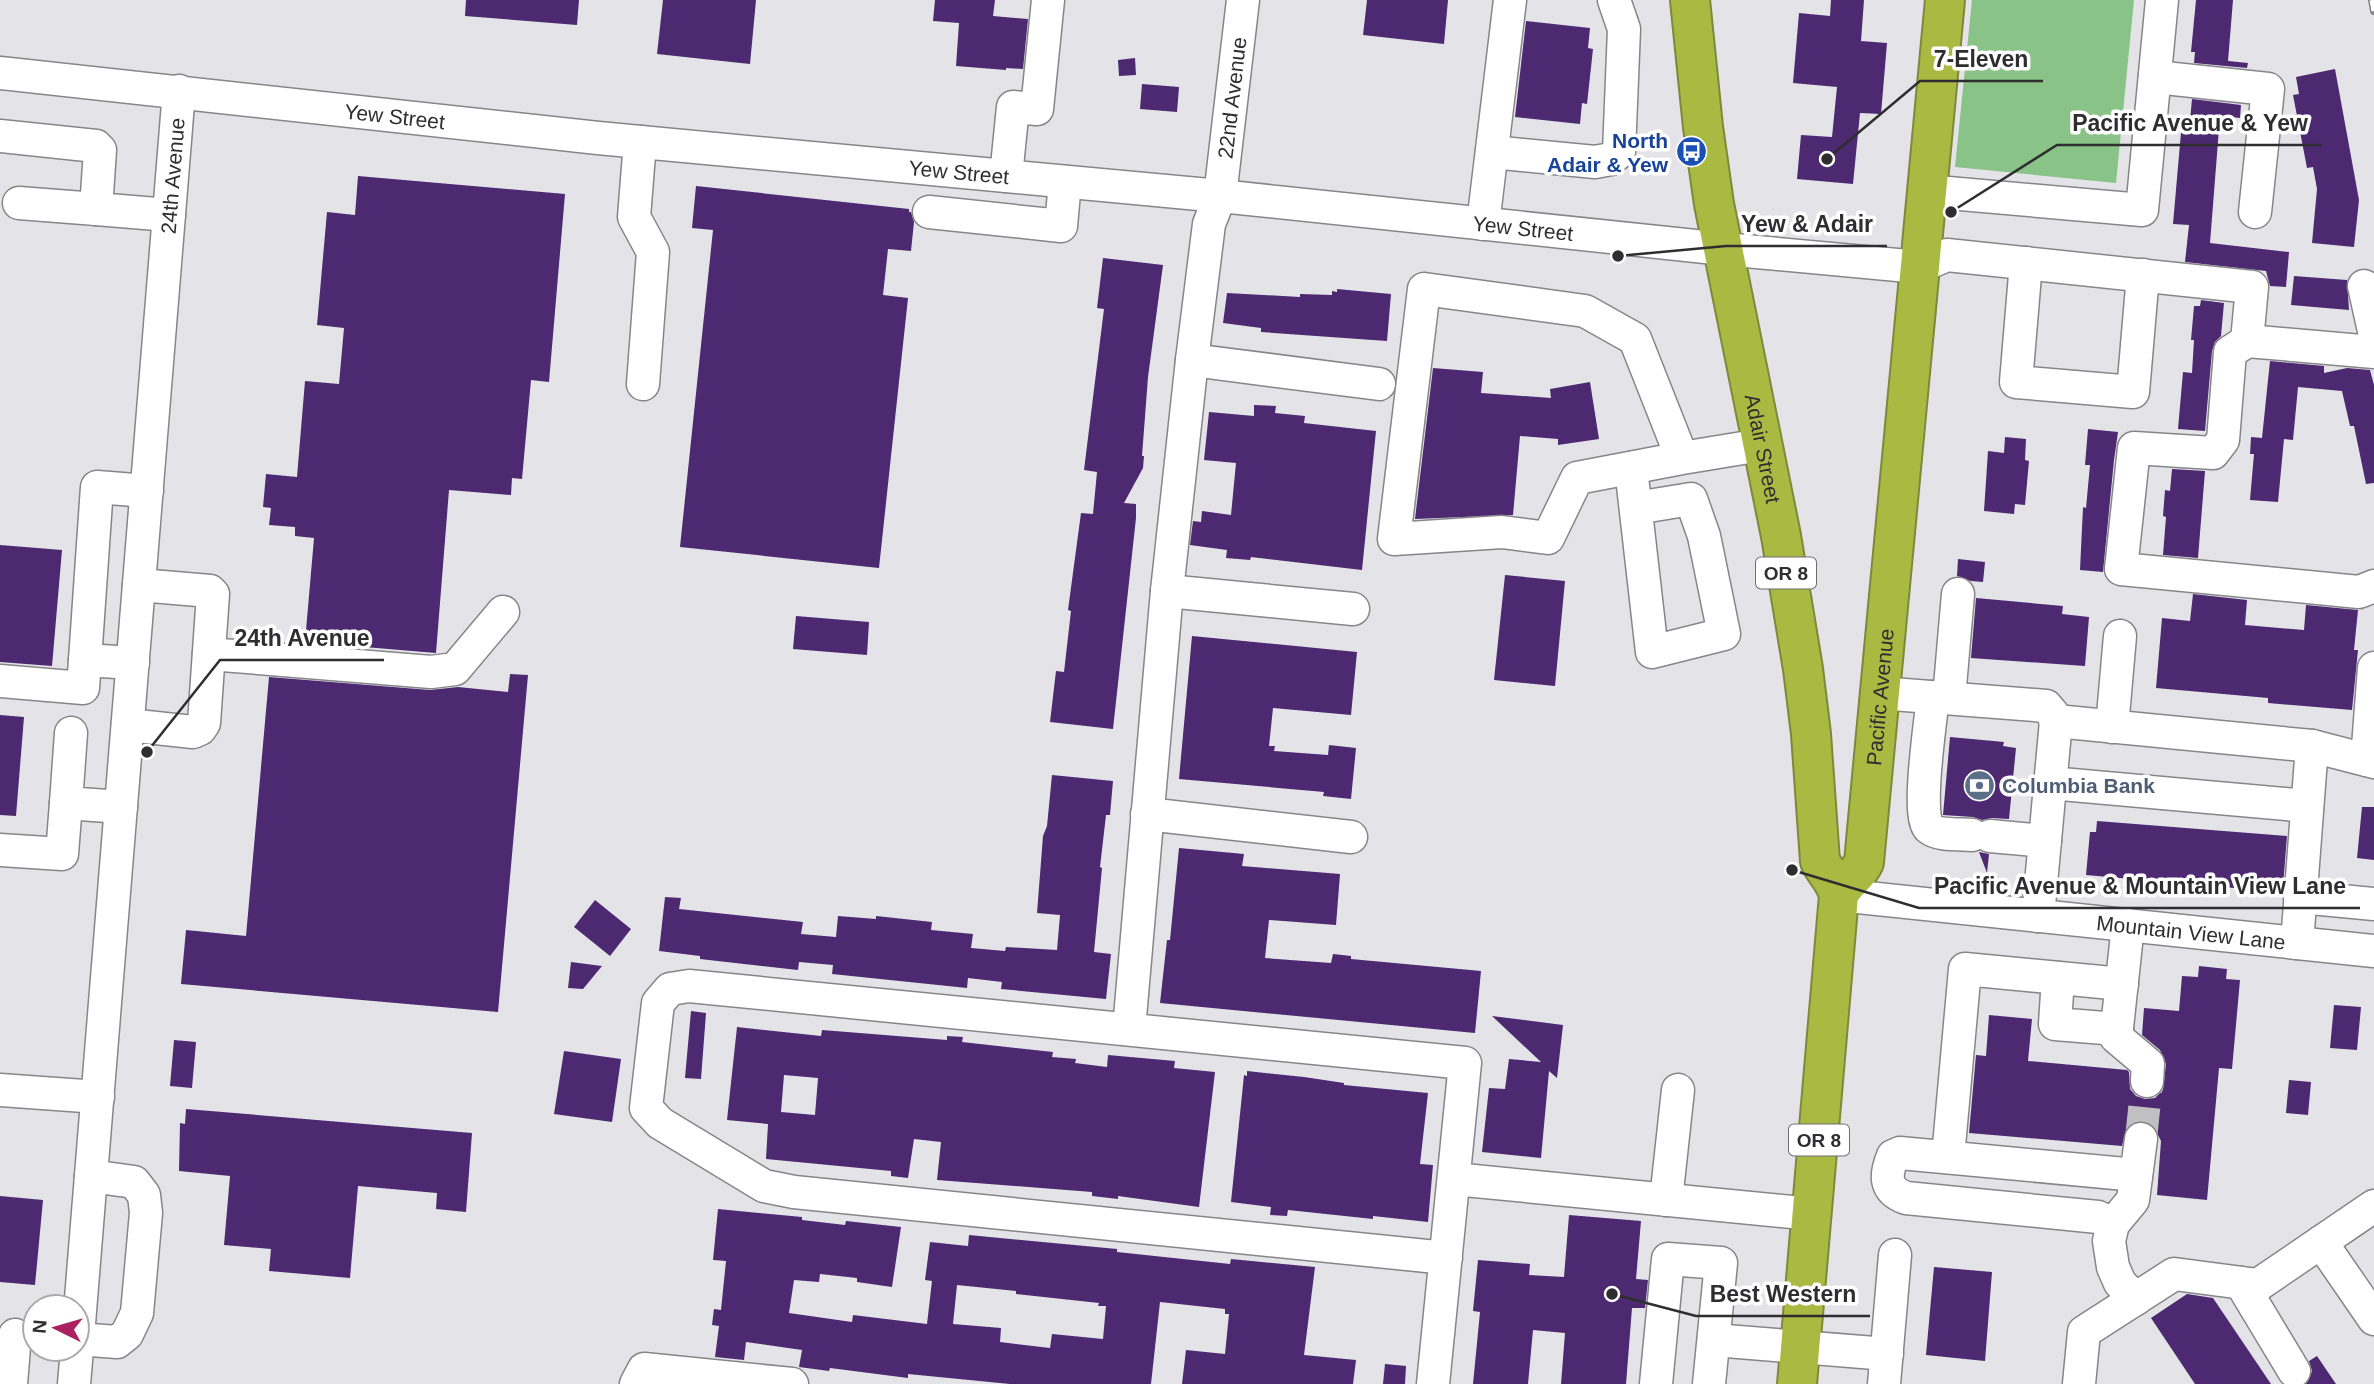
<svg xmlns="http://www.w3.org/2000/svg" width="2374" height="1384" font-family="Arial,sans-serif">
<rect width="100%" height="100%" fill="#e4e4e8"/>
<!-- green -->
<polygon fill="#89c387" points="1972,0 2134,0 2116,183 1955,167"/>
<!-- building -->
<g fill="#4c2970" fill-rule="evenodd">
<polygon points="466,0 579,0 577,25 465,16"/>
<polygon points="663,0 756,0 750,64 657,54"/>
<polygon points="935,0 995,0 993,16 1028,19 1023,69 1006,68 1006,70 956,66 959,23 933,21"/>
<polygon points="1367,0 1448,0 1444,44 1363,35"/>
<polygon points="1831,0 1864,0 1861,41 1887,43 1881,114 1860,113 1853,184 1797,179 1801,135 1832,137 1837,87 1793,83 1799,13 1830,16"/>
<polygon points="2196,0 2233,0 2228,61 2248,63 2247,68 2194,63 2195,52 2191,52"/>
<polygon points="1526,21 1590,28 1588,48 1593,49 1587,104 1582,103 1580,124 1515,117"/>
<polygon points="1135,58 1136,75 1119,76 1118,60"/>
<polygon points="2335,69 2359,200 2354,247 2312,243 2317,189 2313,167 2307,168 2293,95 2299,94 2296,77"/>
<polygon points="1142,84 1179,87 1177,112 1140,109"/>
<polygon points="2192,99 2241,105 2240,118 2220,116 2210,243 2289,252 2286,287 2270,286 2266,271 2185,262 2189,225 2173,224 2182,121 2190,121"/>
<polygon points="358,176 565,194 549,382 531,380 522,479 512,478 511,495 449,490 436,653 305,642 314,538 295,536 295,527 269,525 271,508 263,507 266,474 297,477 305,381 339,384 344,328 317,325 327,212 355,215"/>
<polygon points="696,186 909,209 909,212 911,212 914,222 911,251 888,249 883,295 908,298 879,568 680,547 713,230 692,228"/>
<polygon points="1103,258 1163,265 1148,377 1142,456 1144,456 1143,468 1124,503 1136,504 1136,518 1113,729 1050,722 1056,671 1064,672 1071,611 1068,610 1081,513 1093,514 1097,472 1084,470 1104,309 1097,308"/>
<polygon points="2294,276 2347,280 2349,310 2291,305"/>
<polygon points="1337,289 1391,294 1387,341 1261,332 1261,328 1223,323 1227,293 1300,297 1300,294 1332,295 1332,291 1337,292"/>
<polygon points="2201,300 2224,303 2221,336 2215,342 2212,351 2205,431 2178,429 2183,372 2192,373 2194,340 2191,340 2194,306 2200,306"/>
<polygon points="2270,361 2324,366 2324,373 2347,368 2370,370 2374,385 2374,483 2366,484 2354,426 2350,426 2342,391 2298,387 2293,440 2284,439 2278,502 2250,500 2254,454 2250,454 2251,437 2262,438"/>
<polygon points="1433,368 1483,372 1481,393 1551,398 1550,389 1590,382 1599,439 1558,445 1558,439 1520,436 1513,515 1415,519"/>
<polygon points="1254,405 1276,406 1275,413 1305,416 1304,423 1376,431 1362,570 1251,557 1250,560 1226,558 1227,550 1190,545 1193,521 1201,522 1202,511 1231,515 1236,463 1204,460 1209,412 1254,416"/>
<polygon points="2088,429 2118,432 2114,460 2103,572 2080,570 2083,507 2086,508 2090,465 2085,465"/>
<polygon points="2005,437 2026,439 2025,460 2029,461 2025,505 2015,504 2014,514 1984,511 1988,451 2004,453"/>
<polygon points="2172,469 2205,471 2198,558 2163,555 2166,517 2163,516 2165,490 2170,491"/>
<polygon points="0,545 62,550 52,666 0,662"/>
<polygon points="1958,559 1985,562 1983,582 1971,581 1957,576"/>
<polygon points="1505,575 1565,581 1555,686 1494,680"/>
<polygon points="2193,594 2247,600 2245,625 2304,630 2306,605 2358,610 2354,650 2358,650 2352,710 2268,703 2268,698 2156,688 2162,618 2190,621"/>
<polygon points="1976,598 2063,606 2062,614 2089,617 2085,666 1971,658"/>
<polygon points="796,616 869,622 867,655 793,649"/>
<polygon points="1192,636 1357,652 1351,715 1273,708 1269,746 1275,746 1274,751 1328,755 1329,745 1356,748 1351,799 1323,796 1324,792 1179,779"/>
<polygon points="510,674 528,675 498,1012 181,984 186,930 246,936 269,677 430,690 458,687 508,692"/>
<polygon points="0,715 24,717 16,816 0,815"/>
<polygon points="1950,737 2004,742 2003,746 2016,748 2009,819 1992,818 1982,820 1973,817 1943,815"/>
<polygon points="1052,775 1113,781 1110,815 1106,815 1100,867 1102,868 1094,952 1111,954 1106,999 1001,989 1002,982 968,978 967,988 832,974 833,965 799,962 798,970 700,959 700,956 659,951 665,897 681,898 679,909 803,922 801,934 836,937 838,916 876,919 876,916 932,922 931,930 973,934 971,948 1005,951 1006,947 1057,950 1060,915 1037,913 1043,836 1047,826"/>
<polygon points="2362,807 2374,807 2374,860 2357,858"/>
<polygon points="2097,821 2287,836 2283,886 2235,882 2234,888 2086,875 2090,832 2096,832"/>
<polygon points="1179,848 1244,854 1242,866 1340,874 1336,925 1269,920 1265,958 1331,963 1333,954 1351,956 1351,959 1481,971 1475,1033 1160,1003 1167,940 1170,940"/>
<polygon points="1979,852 1989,854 1987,873"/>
<polygon points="595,900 631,929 610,956 574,927"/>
<polygon points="571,962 602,966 583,989 568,988"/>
<polygon points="2199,966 2227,969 2226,979 2240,980 2232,1069 2219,1068 2207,1200 2157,1195 2161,1141 2153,1125 2144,1121 2135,1122 2127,1127 2122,1146 1969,1133 1976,1055 1986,1056 1989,1015 2032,1019 2028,1061 2127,1070 2129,1072 2130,1089 2136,1096 2145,1099 2155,1098 2163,1090 2166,1064 2160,1050 2142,1035 2144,1008 2179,1011 2182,976 2198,977"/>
<polygon points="2334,1005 2361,1007 2357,1050 2330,1048"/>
<polygon points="691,1011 706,1013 701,1079 685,1078"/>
<polygon points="1492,1016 1563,1025 1557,1078 1549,1071 1541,1158 1482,1152 1489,1088 1505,1089 1509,1059 1541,1062"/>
<path d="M 737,1027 L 821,1036 L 822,1030 L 947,1040 L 947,1036 L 963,1037 L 962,1042 L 1053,1052 L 1052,1057 L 1076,1059 L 1075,1063 L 1107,1067 L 1108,1055 L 1175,1061 L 1174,1068 L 1215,1072 L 1199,1207 L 1118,1196 L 1118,1199 L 1092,1196 L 1092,1192 L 937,1180 L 941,1142 L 914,1139 L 908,1178 L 891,1176 L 891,1171 L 766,1159 L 768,1124 L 727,1120 ZM 784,1075 L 818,1078 L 815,1115 L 781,1112 Z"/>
<polygon points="174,1040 196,1042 192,1088 170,1086"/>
<polygon points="564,1051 621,1059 612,1122 554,1114"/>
<polygon points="1247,1071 1304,1077 1344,1083 1344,1085 1428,1093 1420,1164 1433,1165 1428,1222 1373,1216 1373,1219 1288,1210 1287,1216 1270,1215 1271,1207 1231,1202 1244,1075 1247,1076"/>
<polygon points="2289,1080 2311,1082 2308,1115 2286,1113"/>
<polygon points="186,1109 472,1133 466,1212 436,1209 437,1193 358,1186 350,1278 269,1271 271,1249 224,1245 230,1176 179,1171 180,1123 185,1124"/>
<polygon points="0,1196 43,1200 35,1285 0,1282"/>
<path d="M 718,1209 L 802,1217 L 802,1220 L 845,1225 L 846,1221 L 901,1227 L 892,1287 L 857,1282 L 857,1278 L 820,1274 L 819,1282 L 794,1280 L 789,1313 L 852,1322 L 853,1315 L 927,1324 L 932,1281 L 925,1280 L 930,1242 L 968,1246 L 969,1235 L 1117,1249 L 1117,1252 L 1230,1264 L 1231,1259 L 1315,1267 L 1304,1355 L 1356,1360 L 1353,1384 L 1182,1384 L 1186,1350 L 1225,1354 L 1229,1314 L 1225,1314 L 1225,1309 L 1160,1302 L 1151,1384 L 1010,1384 L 908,1374 L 908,1378 L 830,1368 L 829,1371 L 799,1367 L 802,1350 L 746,1342 L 744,1360 L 715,1357 L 719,1326 L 712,1325 L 714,1309 L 721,1310 L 726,1261 L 713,1260 ZM 957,1285 L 1016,1291 L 1016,1294 L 1099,1303 L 1098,1306 L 1106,1306 L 1103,1339 L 1052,1334 L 1050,1348 L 1000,1342 L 1001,1328 L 953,1324 Z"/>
<polygon points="1569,1215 1641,1221 1636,1279 1648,1280 1645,1308 1632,1308 1626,1384 1561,1384 1565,1333 1533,1330 1528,1384 1473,1384 1480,1312 1473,1311 1478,1260 1530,1264 1529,1275 1564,1277"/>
<polygon points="1934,1267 1992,1272 1985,1361 1926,1355"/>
<polygon points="2187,1294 2213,1298 2271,1384 2195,1384 2151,1318"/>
<polygon points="2317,1356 2336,1384 2306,1384 2312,1371 2309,1361"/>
<polygon points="1385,1364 1406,1366 1405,1384 1383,1384"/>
</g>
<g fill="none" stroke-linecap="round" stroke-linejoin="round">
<!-- minor-tunnel -->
<polyline stroke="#c0c0c3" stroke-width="32" stroke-dasharray="32 16" stroke-linecap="butt" points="2141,1139 2147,1081"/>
<defs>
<g id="minor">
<path id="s1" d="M 0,73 L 598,138 L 1220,196 L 1724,249 L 1919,267 L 1947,255 L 2252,287 L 2247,341 L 2230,352 L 2223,440 L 2213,453 L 2134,448 L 2121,569 L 2359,592 L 2374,586"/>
<polyline points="2155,77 2268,89 2255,212"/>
<polyline points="0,136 96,146 100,150 96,209 169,215"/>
<polyline points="640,142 634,217 653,252 643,384"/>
<polyline points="1492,152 1595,162 1611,159 1619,152 1624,29 1614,0"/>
<polyline points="1006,176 1013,107 1037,109 1048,0"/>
<polyline points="1926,191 2142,210 2162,0"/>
<polyline points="19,203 96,209"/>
<polyline points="929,212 1061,226 1065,182"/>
<polyline points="1483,224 1510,0"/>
<polyline points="2026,263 2016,382 2133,392 2143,275"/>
<polyline points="2364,286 2374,331"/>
<polyline points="2247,341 2374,352"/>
<polyline points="1192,360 1379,384"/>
<polyline points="1682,458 1577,478 1548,538 1502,532 1394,539 1424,289 1585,311 1635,339 1682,458 1761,445"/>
<polyline points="1631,468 1652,652 1724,634 1704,536 1691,499 1636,508"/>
<polyline points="1167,591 1353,609"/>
<polyline points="209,654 431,672 455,669 503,612"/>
<polyline points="85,660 97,487 147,491"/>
<polyline points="0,681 83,688 85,660 133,663"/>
<polyline points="1879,693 2046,706 2052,713 2056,721"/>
<path d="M 1933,697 C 1931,718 1916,816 1929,828 C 1938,836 1961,834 1972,835"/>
<polyline points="1949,698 1958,594"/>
<polyline points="128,725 193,732 200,729 204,723 213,594 210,591 139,585"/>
<polyline points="2112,727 2120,636"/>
<polyline points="71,733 66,803 121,807"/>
<polyline points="2367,760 2374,668"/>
<polyline points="2050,783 2307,806"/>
<polyline points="1147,814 1351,837"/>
<polyline points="1990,836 2045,841"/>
<polyline points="0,850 62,854 66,803"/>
<path id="s2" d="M 1839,895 L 2374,951"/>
<polyline points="2300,897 2374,904"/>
<polyline points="2038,916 2056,721 2312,746"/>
<polyline points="2128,925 2116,1037 2148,1064 2147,1081"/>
<polyline points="2297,943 2312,746 2374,762"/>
<polyline points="2058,978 2055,1024 2117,1029"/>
<path id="s3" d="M 1129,1029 L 1167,591 L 1192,360 L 1209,224 L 1220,196 L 1243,0"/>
<polyline points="0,1090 98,1097"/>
<polyline points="1948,1157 1965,969 2122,984"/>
<polyline points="1454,1179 1812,1214"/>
<polyline points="1666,1200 1678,1090"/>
<path d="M 2113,1224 L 2098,1217 L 1906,1198 C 1884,1190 1885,1175 1893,1156 L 1900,1153 L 2136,1175"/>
<polyline points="2321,1242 2374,1319"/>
<polyline points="2241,1283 2294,1371"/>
<polyline points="2136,1299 2120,1283 2113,1267 2109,1241 2113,1224 2133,1200 2141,1139"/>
<polyline points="77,1339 117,1342 127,1334 137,1313 146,1213 144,1195 134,1182 91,1176"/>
<polyline points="1714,1340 1887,1354"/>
<path id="s4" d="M 77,1348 L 179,91"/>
<polyline points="11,1384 15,1335"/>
<polyline points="74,1384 77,1349"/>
<polyline points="636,1384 644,1369 792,1384"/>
<polyline points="1433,1384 1465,1063 689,986 670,989 658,1003 646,1108 660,1123 764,1186 794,1192 1446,1258"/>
<polyline points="1656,1384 1668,1259 1721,1263 1709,1384"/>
<polyline points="1884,1384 1895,1255"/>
<polyline points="2079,1384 2084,1332 2174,1274 2258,1285 2374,1206"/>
</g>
<g id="highway">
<path id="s5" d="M 1690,0 L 1703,127 L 1714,204 L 1781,536 L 1803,669 L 1811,734 L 1820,861 C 1826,873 1836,882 1839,895"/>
<path id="s6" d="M 1797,1384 L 1839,895 C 1845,881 1858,876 1864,862 L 1945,0"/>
</g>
</defs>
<!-- minor casing -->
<use href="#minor" stroke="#86868a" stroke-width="35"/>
<!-- highway casing -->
<use href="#highway" stroke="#7d893c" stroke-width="42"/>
<!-- minor -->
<use href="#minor" stroke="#fff" stroke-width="32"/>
<!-- highway -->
<use href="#highway" stroke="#a8ba42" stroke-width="38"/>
<defs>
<polyline id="rail" points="2372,0 2374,11"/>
</defs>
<!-- rail casing -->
<use href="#rail" stroke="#818183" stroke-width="8"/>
<!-- rail -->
<use href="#rail" stroke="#fff" stroke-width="5" stroke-dasharray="16" stroke-linecap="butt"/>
</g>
<!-- icons -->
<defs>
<symbol id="bus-disc" viewBox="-11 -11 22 22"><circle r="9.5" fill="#1a4fb4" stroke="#fff"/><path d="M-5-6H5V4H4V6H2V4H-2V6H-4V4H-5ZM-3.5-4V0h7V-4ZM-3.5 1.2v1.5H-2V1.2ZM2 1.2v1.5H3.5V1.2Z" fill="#fff"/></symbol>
<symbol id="bank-disc" viewBox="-11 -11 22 22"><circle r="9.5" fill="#5c6f8a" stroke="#fff"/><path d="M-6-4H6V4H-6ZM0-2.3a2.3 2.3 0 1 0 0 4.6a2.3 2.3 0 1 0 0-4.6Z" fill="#fff"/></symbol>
</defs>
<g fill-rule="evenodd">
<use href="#bus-disc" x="1674" y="134" width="35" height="35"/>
<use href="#bank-disc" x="1962" y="768" width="35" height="35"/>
</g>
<g text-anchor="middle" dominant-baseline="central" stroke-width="7" stroke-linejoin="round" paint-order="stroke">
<!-- shield labels -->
<g fill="#fff" stroke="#6d6d6e" stroke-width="2">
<rect x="1756" y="557.5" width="60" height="31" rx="5"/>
<rect x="1789" y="1124.5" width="60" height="31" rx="5"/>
</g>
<g font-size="19" font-weight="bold" fill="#2e2e30">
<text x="1786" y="573">OR 8</text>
<text x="1819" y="1140">OR 8</text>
</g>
<!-- street labels -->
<g font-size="21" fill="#2e2e30" stroke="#fff">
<text stroke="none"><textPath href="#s3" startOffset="938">22nd Avenue</textPath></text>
<text stroke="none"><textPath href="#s1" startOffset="397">Yew Street</textPath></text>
<text stroke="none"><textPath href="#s1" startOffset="964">Yew Street</textPath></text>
<text stroke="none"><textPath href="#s4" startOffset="1176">24th Avenue</textPath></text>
<text stroke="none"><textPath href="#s1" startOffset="1531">Yew Street</textPath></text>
<text stroke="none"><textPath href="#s5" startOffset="455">Adair Street</textPath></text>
<text stroke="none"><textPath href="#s6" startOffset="698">Pacific Avenue</textPath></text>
<text stroke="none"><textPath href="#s2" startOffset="354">Mountain View Lane</textPath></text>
</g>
<!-- transit labels -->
<g font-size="21" font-weight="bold" fill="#164399" stroke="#fff" text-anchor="end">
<text x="1668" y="140">North<tspan x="1668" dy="24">Adair &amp; Yew</tspan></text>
</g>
<!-- service labels -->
<g font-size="21" font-weight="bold" fill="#4e5e75" stroke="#fff" text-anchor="start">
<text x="2002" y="785">Columbia Bank</text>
</g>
</g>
<!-- callouts -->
<path fill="none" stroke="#2e2e30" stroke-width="2.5" d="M1827 159L1920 81H2043M1951 212L2057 145H2322M1618 256L1726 246H1887M147 752L220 660H384M1792 870L1919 908H2360M1612 1294L1696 1316H1870"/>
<g fill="#2e2e30" stroke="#fff" stroke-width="2.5">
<circle cx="1827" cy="159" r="7"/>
<circle cx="1951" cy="212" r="7"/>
<circle cx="1618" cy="256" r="7"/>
<circle cx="147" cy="752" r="7"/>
<circle cx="1792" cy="870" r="7"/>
<circle cx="1612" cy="1294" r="7"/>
</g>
<g font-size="23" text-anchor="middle" font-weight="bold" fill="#2e2e30" stroke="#fff" stroke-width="7" stroke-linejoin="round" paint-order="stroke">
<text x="1981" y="67">7-Eleven</text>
<text x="2190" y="131">Pacific Avenue &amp; Yew</text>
<text x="1807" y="232">Yew &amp; Adair</text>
<text x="302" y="646">24th Avenue</text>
<text x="2140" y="894">Pacific Avenue &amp; Mountain View Lane</text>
<text x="1783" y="1302">Best Western</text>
</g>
<!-- north arrow -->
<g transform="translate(56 1328) rotate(275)"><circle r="33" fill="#ffffff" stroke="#ababac" stroke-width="2"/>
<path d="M0-5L12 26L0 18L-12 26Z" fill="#ab2060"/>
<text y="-10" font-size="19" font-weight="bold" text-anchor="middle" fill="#2e2e30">N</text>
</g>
</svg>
